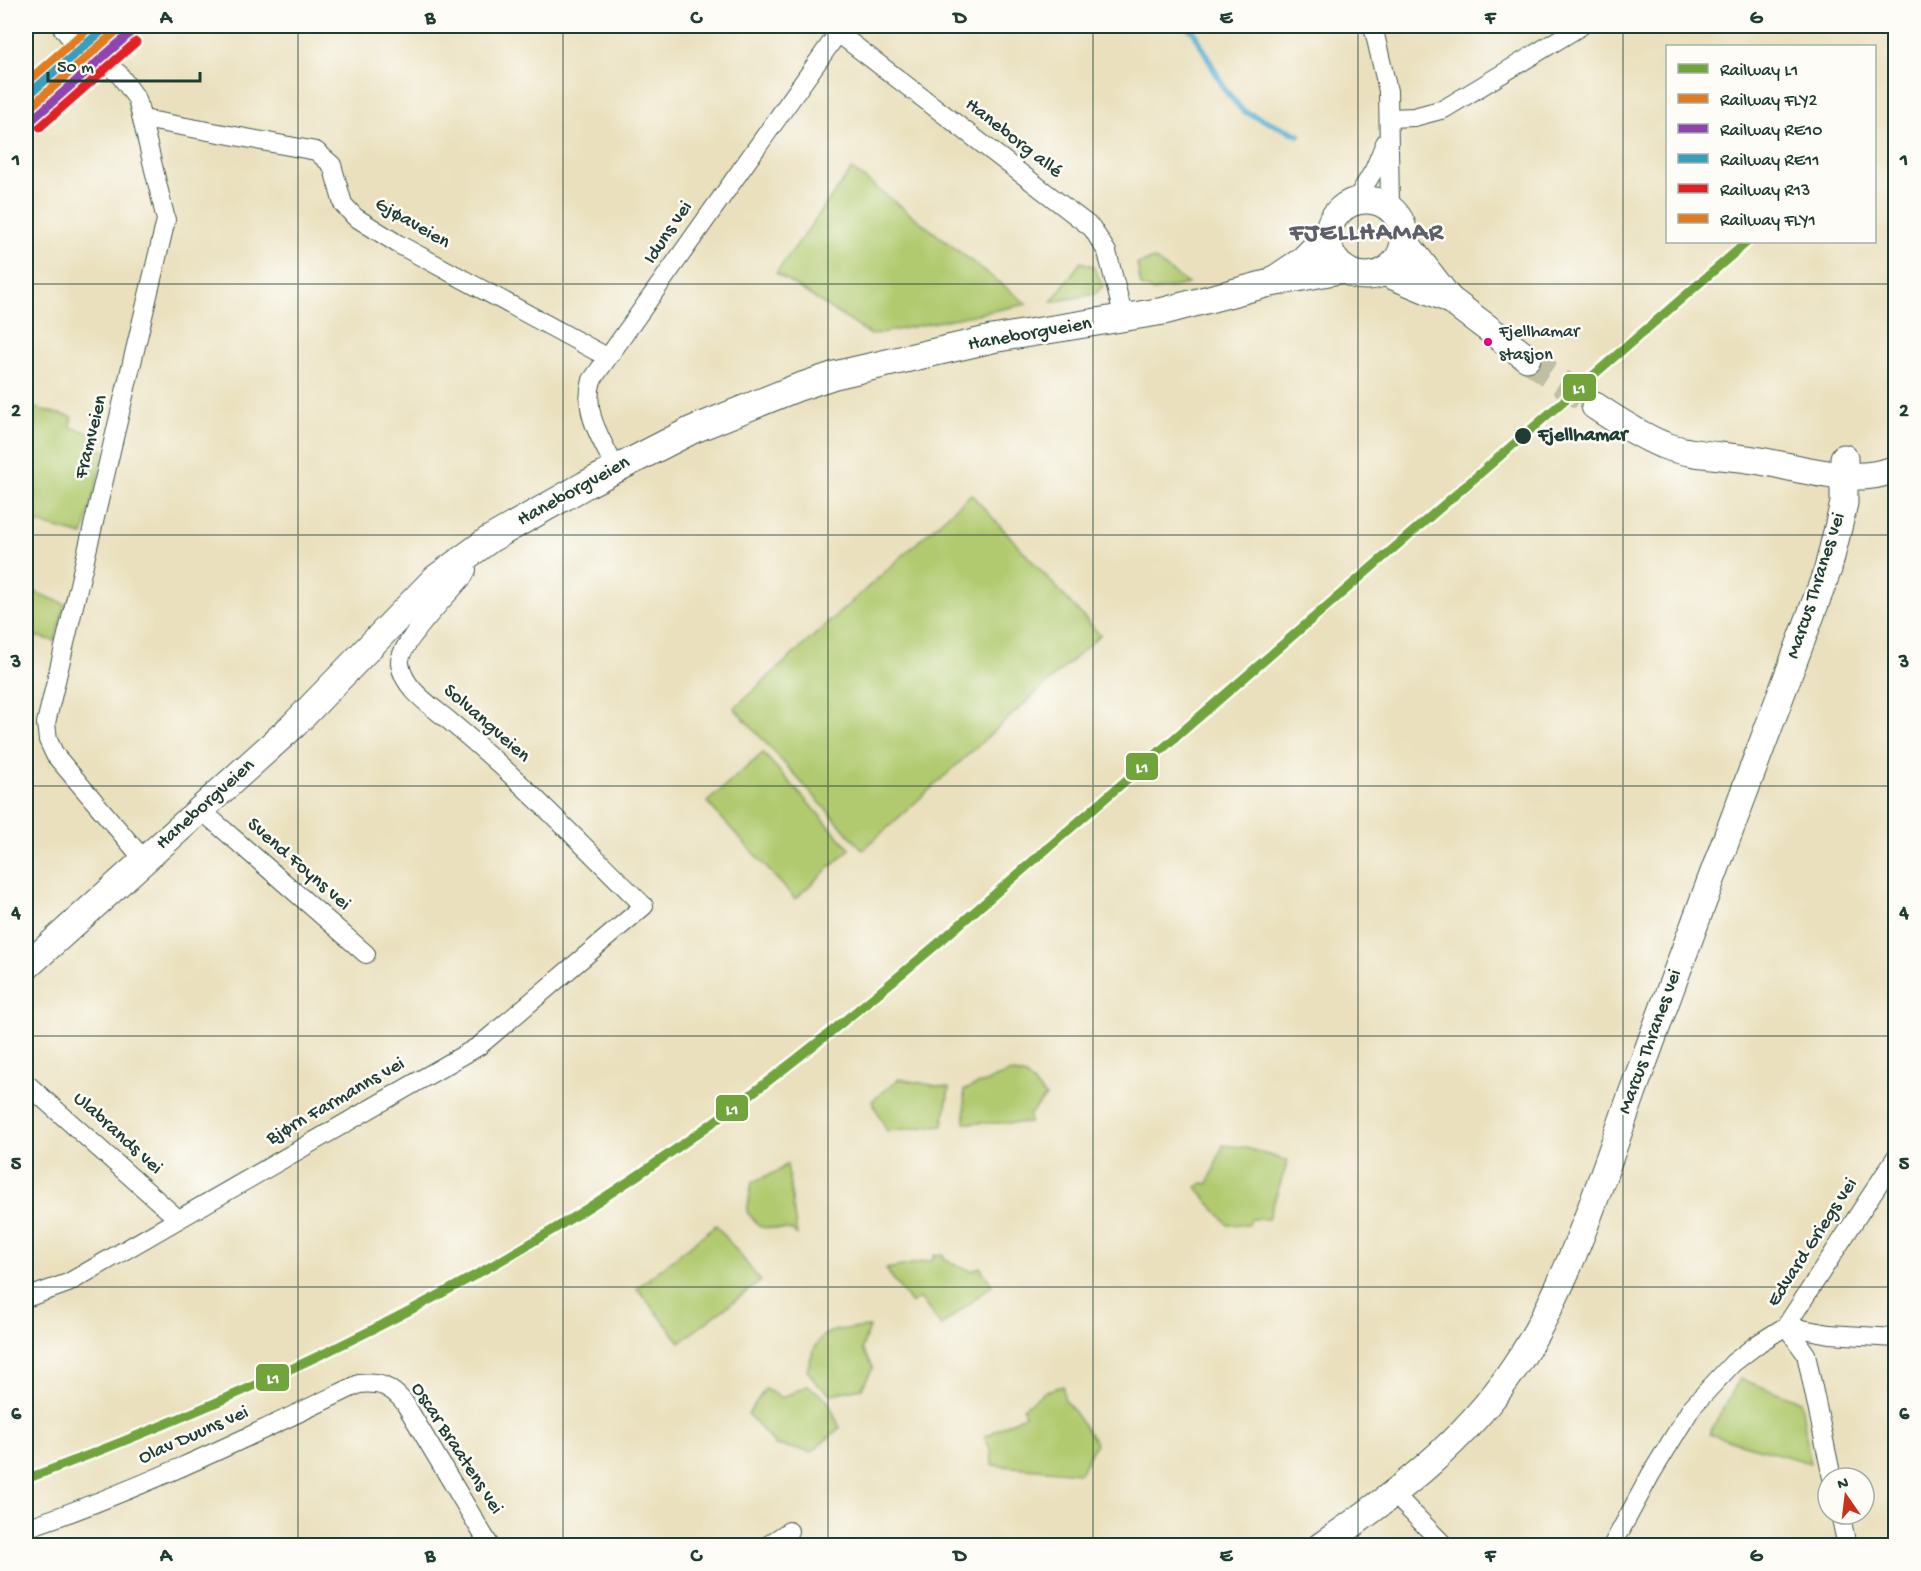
<svg xmlns="http://www.w3.org/2000/svg" width="1921" height="1571" font-family="'Gochi Hand',sans-serif">
<rect width="100%" height="100%" fill="#fdfcf7"/>
<filter id="ink" filterUnits="userSpaceOnUse"><feTurbulence type="fractalNoise" baseFrequency=".0167" numOctaves="2"/><feDisplacementMap in="SourceGraphic" scale="12" xChannelSelector="R" yChannelSelector="G"/><feConvolveMatrix kernelMatrix="1 2 1 2 8 2 1 2 1" color-interpolation-filters="sRGB"/></filter>
<filter id="wash" filterUnits="userSpaceOnUse"><feTurbulence type="fractalNoise" baseFrequency=".008" numOctaves="4" result="noise"/><feDisplacementMap in="SourceGraphic" scale="24" xChannelSelector="R" yChannelSelector="G"/><feGaussianBlur stdDeviation="1.35" result="paint"/><feColorMatrix in="noise" values="0 0 0 0 0 0 0 0 0 0 0 0 0 0 0 0 0 1.4 0 .05"/><feComposite in="paint" operator="in"/></filter>
<g filter="url(#wash)">
<rect width="100%" height="100%" fill="#eae0bd"/>
<!-- green -->
<g fill="#b1ca70" stroke="#688452" stroke-width="1.5">
<polygon points="852,169 1027,304 871,335 776,273"/>
<polygon points="1154,259 1188,284 1153,291 1141,286 1137,264"/>
<polygon points="1081,262 1093,266 1103,286 1095,294 1051,302"/>
<polygon points="26,406 72,417 70,427 90,433 94,438 93,448 105,450 83,535 26,520"/>
<polygon points="971,494 1100,635 863,850 734,708"/>
<polygon points="32,591 65,604 55,641 26,634 26,608"/>
<polygon points="763,753 850,849 795,899 707,802"/>
<polygon points="1011,1072 1026,1076 1046,1097 1029,1115 1030,1123 965,1123 964,1090"/>
<polygon points="899,1079 949,1088 943,1125 887,1131 872,1101"/>
<polygon points="1223,1145 1243,1147 1288,1161 1268,1219 1251,1219 1249,1224 1228,1225 1196,1187 1203,1183 1208,1184"/>
<polygon points="787,1164 797,1235 792,1230 760,1227 747,1212 752,1182 778,1171"/>
<polygon points="716,1225 761,1281 680,1342 637,1288"/>
<polygon points="943,1254 945,1260 972,1271 980,1267 992,1285 941,1326 920,1298 911,1304 886,1269 933,1260 934,1255"/>
<path d="M 869,1327 L 862,1349 L 873,1368 L 862,1388 L 831,1394 L 817,1384 L 807,1370 C 821,1325 825,1332 869,1327 Z"/>
<polygon points="1740,1379 1801,1401 1810,1463 1709,1434"/>
<polygon points="808,1385 828,1401 840,1428 811,1452 775,1445 748,1414 765,1389 782,1398"/>
<polygon points="1063,1386 1064,1398 1096,1443 1080,1473 992,1465 991,1450 984,1437 1025,1415 1023,1408 1046,1391"/>
</g>
<g fill="none" stroke-linecap="round" stroke-linejoin="round">
<!-- stream -->
<polyline stroke="#57b0d4" stroke-width="6" points="1186,26 1194,32 1225,90 1243,111 1299,135"/>
</g>
</g>
<g filter="url(#ink)">
<g fill="none" stroke-linecap="round" stroke-linejoin="round">
<!-- secondary-tunnel -->
<polyline stroke="#c1bfa2" stroke-width="27" stroke-dasharray="27 14" stroke-linecap="butt" points="1527,358 1595,406"/>
<defs>
<g id="street">
<polyline points="61,26 68,35 119,74 137,99 166,220 46,723 48,740 55,755 144,860"/>
<polyline points="829,26 1092,228 1107,252 1124,318"/>
<polyline points="1373,26 1388,91 1390,207"/>
<polyline points="1390,118 1414,117 1444,109 1581,26"/>
<polyline points="143,119 316,151 332,165 343,204 355,217 398,244 607,357"/>
<polyline points="1356,200 1374,170 1385,143"/>
<path d="M 616,469 C 602,440 582,413 592,380 L 838,33"/>
<polyline points="201,810 366,954"/>
<polyline points="26,1083 178,1219"/>
<path d="M 26,1298 L 68,1283 L 479,1046 L 644,906 C 582,845 521,780 453,724 C 435,708 404,691 400,664 C 397,645 450,593 463,577 L 467,570 L 465,555"/>
<polyline points="1786,1326 1806,1354 1832,1478"/>
<polyline points="1786,1326 1829,1334 1896,1338"/>
<polyline points="1394,1494 1445,1546"/>
<polyline points="1840,1514 1847,1546"/>
<path d="M 26,1528 C 140,1490 250,1436 359,1384 C 380,1382 390,1386 404,1402 L 490,1546"/>
<polyline points="767,1546 789,1531"/>
<polyline points="1612,1546 1651,1474 1692,1407 1733,1363 1759,1343 1786,1326 1896,1157"/>
</g>
<g id="secondary">
<circle cx="1366" cy="238" r="38"/>
<polyline points="1405,242 1449,299 1527,358"/>
<polyline points="1384,272 1449,299"/>
<polyline points="1275,279 1302,261 1328,235"/>
<path d="M 1595,406 C 1616,420 1639,435 1663,445 C 1693,456 1723,455 1754,460 C 1800,467 1850,487 1896,469"/>
<polyline points="26,967 294,725 435,579 490,539 585,485 692,430 796,388 835,375 992,339 1164,311 1266,284 1344,269"/>
<path d="M 1321,1546 C 1395,1495 1464,1443 1515,1367 C 1573,1281 1607,1159 1644,1061 C 1704,896 1767,733 1828,569 L 1844,503 L 1844,458"/>
</g>
</defs>
<!-- street casing -->
<use href="#street" stroke="#3d5549" stroke-width="20"/>
<!-- secondary casing -->
<use href="#secondary" stroke="#3d5549" stroke-width="29"/>
<!-- street -->
<use href="#street" stroke="#fff" stroke-width="18"/>
<!-- secondary -->
<use href="#secondary" stroke="#fff" stroke-width="27"/>
<defs>
<path id="rail-1" d="M 26,1479 C 231,1402 430,1312 614,1191 C 727,1117 833,1032 936,945 L 1747,242"/>
<polyline id="rail-2" points="26,111 122,26"/>
<polyline id="rail-3" points="33,119 129,34"/>
<polyline id="rail-4" points="26,97 107,26"/>
<polyline id="rail-5" points="40,127 136,42"/>
<polyline id="rail-6" points="26,83 91,26"/>
</defs>
<!-- rail-1 casing -->
<use href="#rail-1" stroke="#fdfcf7" stroke-width="14"/>
<!-- rail-2 casing -->
<use href="#rail-2" stroke="#fdfcf7" stroke-width="14"/>
<!-- rail-3 casing -->
<use href="#rail-3" stroke="#fdfcf7" stroke-width="14"/>
<!-- rail-4 casing -->
<use href="#rail-4" stroke="#fdfcf7" stroke-width="14"/>
<!-- rail-5 casing -->
<use href="#rail-5" stroke="#fdfcf7" stroke-width="14"/>
<!-- rail-6 casing -->
<use href="#rail-6" stroke="#fdfcf7" stroke-width="14"/>
<!-- rail-1 -->
<use href="#rail-1" stroke="#72a43c" stroke-width="9"/>
<!-- rail-2 -->
<use href="#rail-2" stroke="#e07b22" stroke-width="9"/>
<!-- rail-3 -->
<use href="#rail-3" stroke="#8e44ad" stroke-width="9"/>
<!-- rail-4 -->
<use href="#rail-4" stroke="#399ebb" stroke-width="9"/>
<!-- rail-5 -->
<use href="#rail-5" stroke="#df2027" stroke-width="9"/>
<!-- rail-6 -->
<use href="#rail-6" stroke="#e07b22" stroke-width="9"/>
</g>
</g>
<!-- grid -->
<path fill="none" stroke="#1f3d34" stroke-width="1.5" stroke-opacity="0.55" d="M 298,26 L 298,1546M 563,26 L 563,1546M 828,26 L 828,1546M 1093,26 L 1093,1546M 1358,26 L 1358,1546M 1623,26 L 1623,1546M 26,284 L 1896,284M 26,535 L 1896,535M 26,786 L 1896,786M 26,1036 L 1896,1036M 26,1287 L 1896,1287"/>
<!-- markers -->
<circle fill="#e5007d" stroke="#fdfcf7" stroke-width="2" cx="1488" cy="342" r="5"/>
<circle fill="#1f3d34" stroke="#fdfcf7" stroke-width="2" cx="1523" cy="436" r="9"/>
<g text-anchor="middle" dominant-baseline="central" stroke-width="5" stroke-linejoin="round" paint-order="stroke">
<!-- bus labels -->
<g font-size="18" fill="#1f3d34" stroke="#fdfcf7" text-anchor="start">
<text x="1499" y="332">Fjellhamar<tspan x="1499" dy="23">stasjon</tspan></text>
</g>
<!-- street labels -->
<g font-size="20" fill="#1f3d34" stroke="#fdfcf7">
<text transform="translate(1013 139) rotate(38)">Haneborg allé</text>
<text transform="translate(412 224) rotate(30)">Gjøaveien</text>
<text transform="translate(669 233) rotate(-56)">Iduns vei</text>
<text transform="translate(1030 335) rotate(-10)">Haneborgveien</text>
<text transform="translate(92 437) rotate(-76)">Framveien</text>
<text transform="translate(574 492) rotate(-29)">Haneborgveien</text>
<text transform="translate(1817 586) rotate(-72)">Marcus Thranes vei</text>
<text transform="translate(486 724) rotate(41)">Solvangveien</text>
<text transform="translate(206 805) rotate(-42)">Haneborgveien</text>
<text transform="translate(298 865) rotate(41)">Svend Foyns vei</text>
<text transform="translate(1651 1042) rotate(-70)">Marcus Thranes vei</text>
<text transform="translate(336 1102) rotate(-30)">Bjørn Farmanns vei</text>
<text transform="translate(117 1134) rotate(42)">Ulabrands vei</text>
<text transform="translate(1813 1243) rotate(-57)">Edvard Griegs vei</text>
<text transform="translate(194 1436) rotate(-24)">Olav Duuns vei</text>
<text transform="translate(456 1449) rotate(57)">Oscar Braatens vei</text>
</g>
<!-- stop labels -->
<g font-size="20" font-weight="bold" fill="#1f3d34" stroke="#fdfcf7" text-anchor="start">
<text x="1538" y="436">Fjellhamar</text>
</g>
<!-- district labels -->
<g font-size="26" font-weight="bold" letter-spacing="1.5" fill="#5d5f6b" stroke="#fdfcf7">
<text x="1367" y="234">FJELLHAMAR</text>
</g>
</g>
<g stroke="#fdfcf7" stroke-width="2">
<rect x="1562" y="373" width="35" height="29" rx="6" fill="#72a43c"/>
<rect x="1125" y="752" width="34" height="29" rx="6" fill="#72a43c"/>
<rect x="715" y="1094" width="34" height="28" rx="6" fill="#72a43c"/>
<rect x="255" y="1363" width="35" height="29" rx="6" fill="#72a43c"/>
</g>
<g font-size="16" text-anchor="middle" font-weight="bold" fill="#fff">
<text x="1579" y="393">L1</text>
<text x="1142" y="772">L1</text>
<text x="732" y="1114">L1</text>
<text x="273" y="1383">L1</text>
</g>
<!-- margin -->
<rect width="1921" height="1571" fill="none" stroke="#fdfcf7" stroke-width="66"/>
<!-- legend -->
<rect x="1666" y="45" width="210" height="198" fill="#fdfcf7" stroke="#a4b0a9" stroke-width="1.5"/>
<rect x="1678" y="64" width="30" height="9" fill="#72a43c" stroke="#a4b0a9" stroke-width="1.5"/>
<text x="1720" y="75" font-size="18" fill="#1f3d34">Railway L1</text>
<rect x="1678" y="94" width="30" height="9" fill="#e07b22" stroke="#a4b0a9" stroke-width="1.5"/>
<text x="1720" y="105" font-size="18" fill="#1f3d34">Railway FLY2</text>
<rect x="1678" y="124" width="30" height="9" fill="#8e44ad" stroke="#a4b0a9" stroke-width="1.5"/>
<text x="1720" y="135" font-size="18" fill="#1f3d34">Railway RE10</text>
<rect x="1678" y="154" width="30" height="9" fill="#399ebb" stroke="#a4b0a9" stroke-width="1.5"/>
<text x="1720" y="165" font-size="18" fill="#1f3d34">Railway RE11</text>
<rect x="1678" y="184" width="30" height="9" fill="#df2027" stroke="#a4b0a9" stroke-width="1.5"/>
<text x="1720" y="195" font-size="18" fill="#1f3d34">Railway R13</text>
<rect x="1678" y="214" width="30" height="9" fill="#e07b22" stroke="#a4b0a9" stroke-width="1.5"/>
<text x="1720" y="225" font-size="18" fill="#1f3d34">Railway FLY1</text>
<!-- north arrow -->
<g transform="translate(1846 1496) rotate(346)"><circle r="28" fill="#fdfcf7" stroke="#a4b0a9" stroke-width="1.5"/>
<path d="M0-4.5L10 22L0 15L-10 22Z" fill="#c8321e"/>
<text y="-9" font-size="16" font-weight="bold" text-anchor="middle" fill="#1f3d34">N</text>
</g>
<!-- scale -->
<path d="M48 72v9h152v-9" fill="none" stroke="#1f3d34" stroke-width="3"/>
<text x="57" y="72" font-size="18" fill="#1f3d34" stroke="#fdfcf7" stroke-width="4.5" paint-order="stroke">50 m</text>
<rect x="33" y="33" width="1855" height="1505" fill="none" stroke="#1f3d34" stroke-width="2"/>
<g font-size="20" text-anchor="middle" font-weight="bold" fill="#1f3d34">
<text x="166" y="23">A</text>
<text x="430" y="23">B</text>
<text x="696" y="23">C</text>
<text x="960" y="23">D</text>
<text x="1226" y="23">E</text>
<text x="1490" y="23">F</text>
<text x="1756" y="23">G</text>
<text x="16" y="165">1</text>
<text x="1904" y="165">1</text>
<text x="16" y="416">2</text>
<text x="1904" y="416">2</text>
<text x="16" y="667">3</text>
<text x="1904" y="667">3</text>
<text x="16" y="918">4</text>
<text x="1904" y="918">4</text>
<text x="16" y="1169">5</text>
<text x="1904" y="1169">5</text>
<text x="16" y="1419">6</text>
<text x="1904" y="1419">6</text>
<text x="166" y="1561">A</text>
<text x="430" y="1561">B</text>
<text x="696" y="1561">C</text>
<text x="960" y="1561">D</text>
<text x="1226" y="1561">E</text>
<text x="1490" y="1561">F</text>
<text x="1756" y="1561">G</text>
</g>
</svg>
